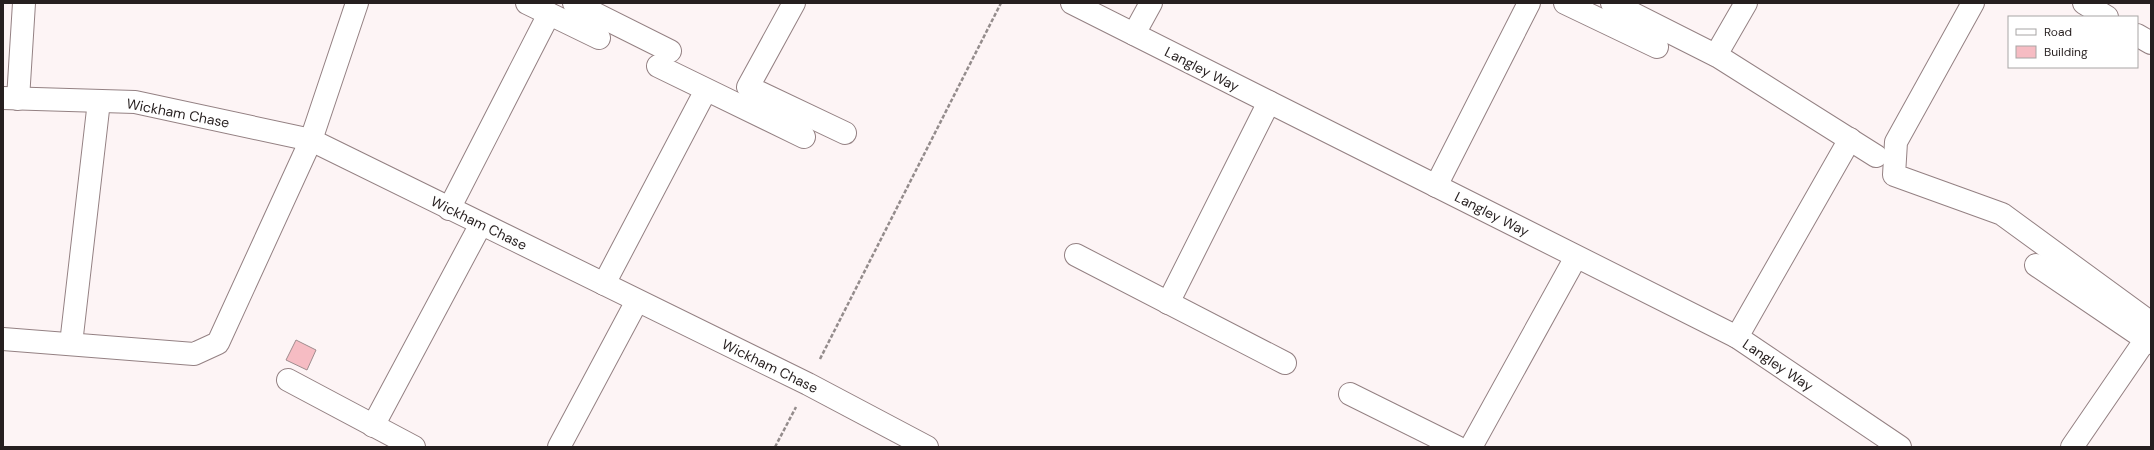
<svg xmlns="http://www.w3.org/2000/svg" width="2154" height="450" font-family="'DM Sans',sans-serif">
<rect width="100%" height="100%" fill="#fdf4f5"/>
<!-- building -->
<polygon fill="#f6bcc3" stroke="#9f8c8e" points="296,340 316,350 307,370 286,360"/>
<g fill="none" stroke-linecap="round" stroke-linejoin="round">
<defs>
<g id="minor">
<polyline points="527,3 599,38"/>
<polyline points="574,3 670,51"/>
<polyline points="794,3 748,87 845,133"/>
<polyline points="1072,3 1737,337 1900,447"/>
<polyline points="1565,3 1657,47"/>
<polyline points="1612,3 1719,57 1876,156"/>
<polyline points="1973,3 1896,142 1894,175 2002,214 2151,323"/>
<polyline points="2084,3 2107,17"/>
<polyline points="1134,34 1151,3"/>
<polyline points="2137,35 2151,43"/>
<polyline points="1716,55 1746,3"/>
<polyline points="658,66 804,137"/>
<polyline points="3,98 135,102 311,140 808,384 927,447"/>
<polyline points="18,99 24,3"/>
<polyline points="1436,186 1529,3"/>
<polyline points="449,209 549,14"/>
<polyline points="1076,255 1285,363"/>
<polyline points="2036,265 2151,343"/>
<polyline points="604,284 706,90"/>
<polyline points="1168,303 1269,102"/>
<polyline points="1737,337 1850,139"/>
<polyline points="3,339 194,354 218,343 311,140 357,3"/>
<polyline points="71,344 99,101"/>
<polyline points="288,380 414,447"/>
<polyline points="1350,394 1457,447"/>
<polyline points="373,426 481,224"/>
<polyline points="559,447 637,301"/>
<polyline points="1471,447 1576,257"/>
<polyline points="2072,447 2146,339"/>
</g>
</defs>
<!-- minor casing -->
<use href="#minor" stroke="#948183" stroke-width="24"/>
<!-- path -->
<g stroke="#948c8c" stroke-width="2.5" stroke-dasharray="4 2" stroke-linecap="butt">
<polyline points="820,359 1001,3"/>
<polyline points="775,447 796,407"/>
</g>
<!-- minor -->
<use href="#minor" stroke="#fff" stroke-width="22"/>
</g>
<g text-anchor="middle" dominant-baseline="central" stroke-width="4" stroke-linejoin="round" paint-order="stroke">
<!-- street labels -->
<g font-size="14" fill="#261f1f" stroke="#fff">
<text transform="translate(1202 69) rotate(27)">Langley Way</text>
<text transform="translate(178 113) rotate(11)">Wickham Chase</text>
<text transform="translate(1492 214) rotate(27)">Langley Way</text>
<text transform="translate(479 223) rotate(26)">Wickham Chase</text>
<text transform="translate(1778 365) rotate(34)">Langley Way</text>
<text transform="translate(770 366) rotate(26)">Wickham Chase</text>
</g>
</g>
<!-- border -->
<rect width="2154" height="450" fill="none" stroke="#261f1f" stroke-width="8"/>
<!-- legend -->
<rect x="2008" y="16" width="130" height="52" fill="#ffffff" stroke="#a8a5a5"/>
<rect x="2016" y="29" width="20" height="6" fill="#ffffff" stroke="#a8a5a5"/>
<text x="2044" y="36" font-size="12" fill="#261f1f">Road</text>
<rect x="2016" y="46" width="20" height="12" fill="#f6bcc3" stroke="#a8a5a5"/>
<text x="2044" y="56" font-size="12" fill="#261f1f">Building</text>
</svg>
